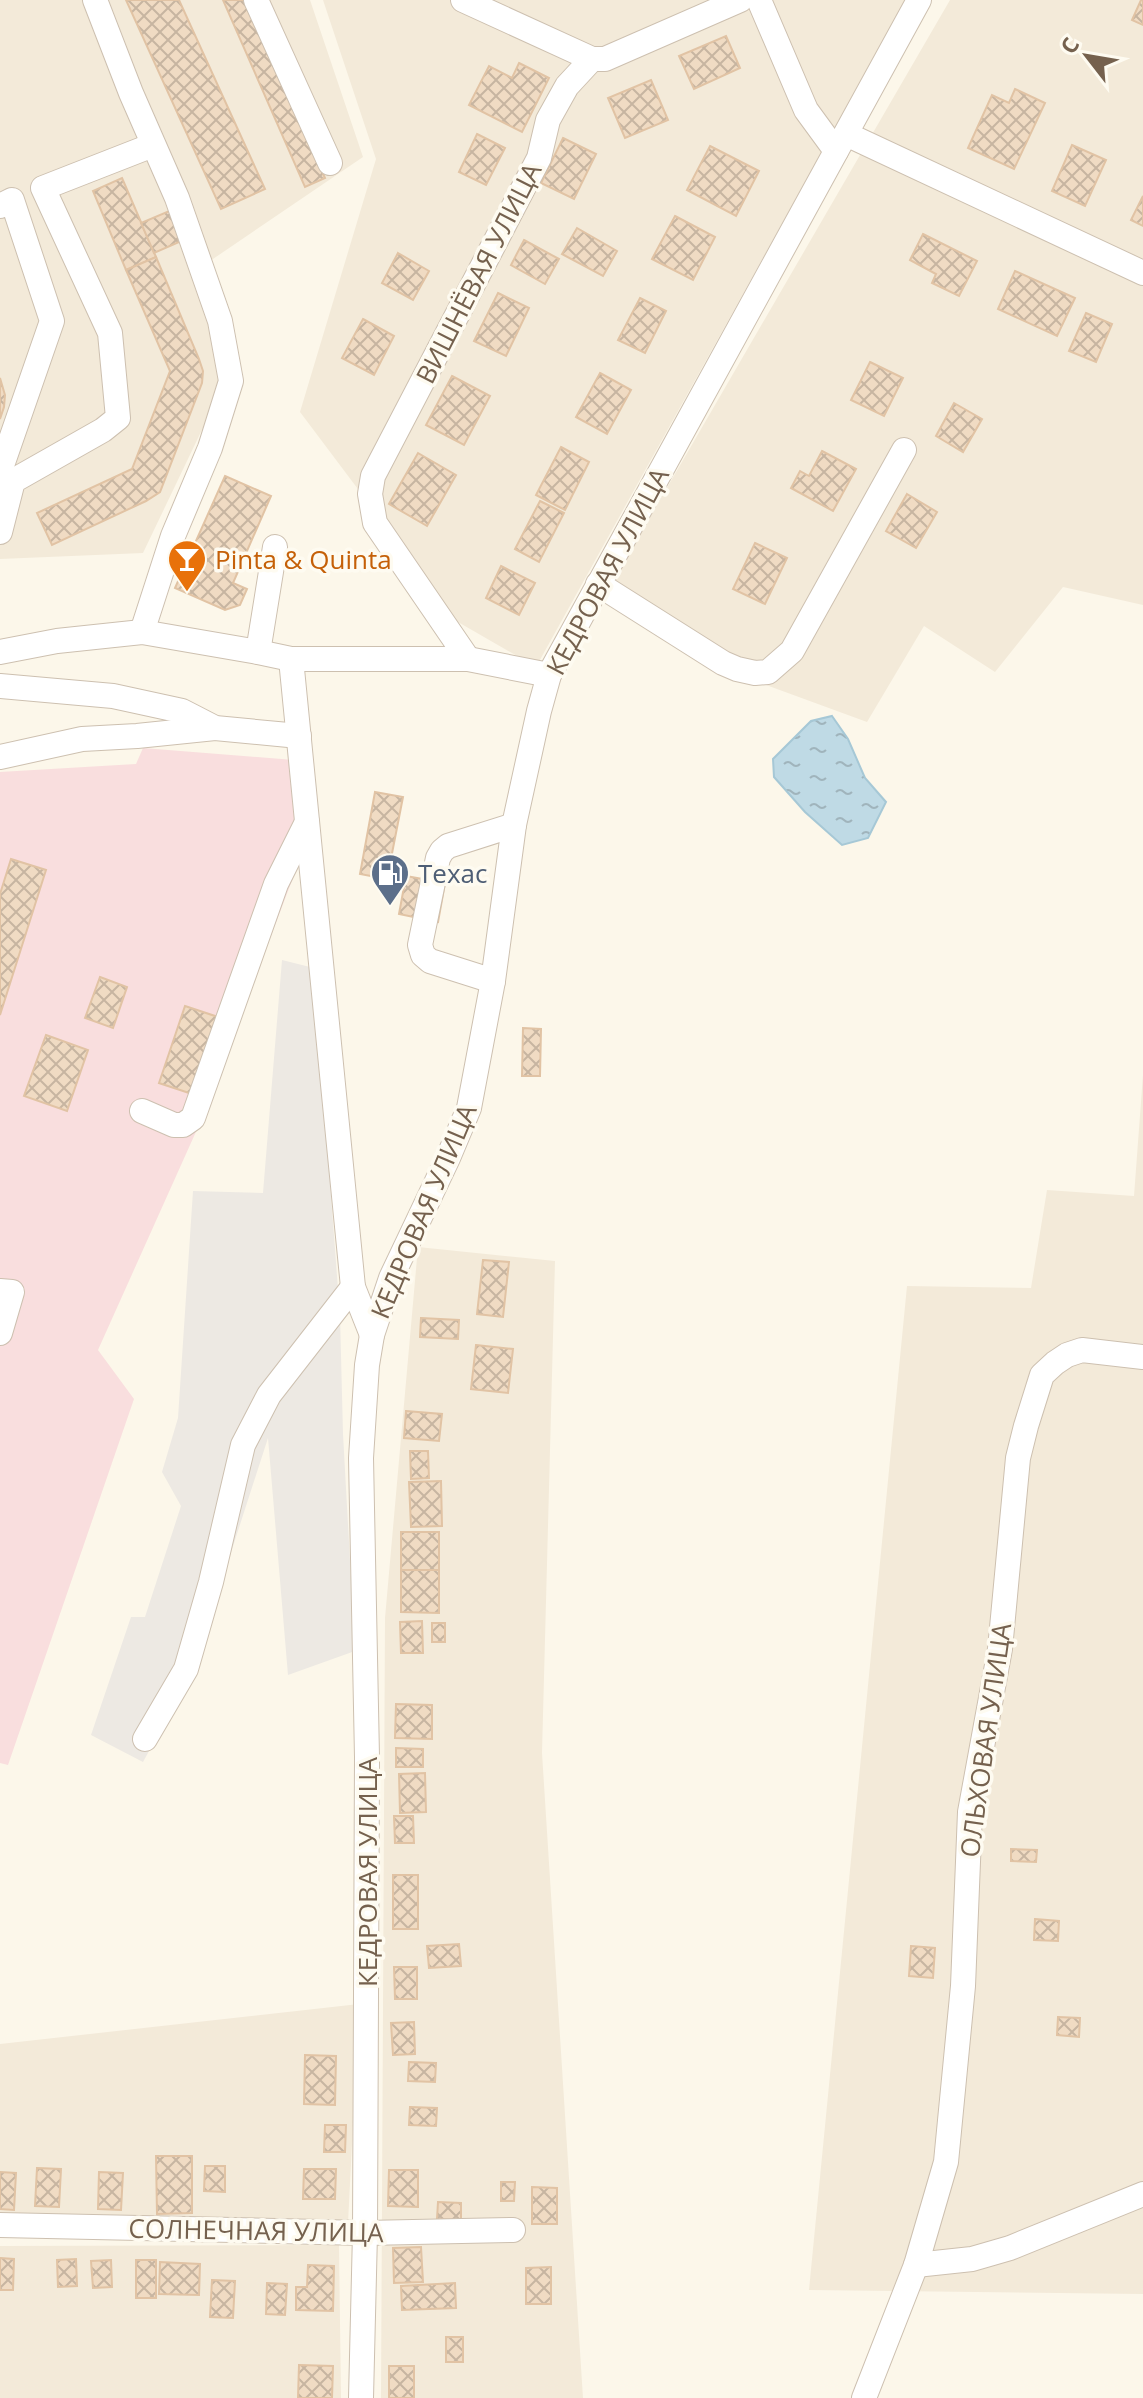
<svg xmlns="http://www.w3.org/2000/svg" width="1143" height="2398" font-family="'Open Sans',sans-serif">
<defs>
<pattern id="water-ripples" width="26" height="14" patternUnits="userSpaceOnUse" patternTransform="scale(2)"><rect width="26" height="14" fill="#bfdae5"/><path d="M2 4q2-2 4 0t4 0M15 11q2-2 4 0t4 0" fill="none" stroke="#a0b4bc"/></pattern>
<pattern id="building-cross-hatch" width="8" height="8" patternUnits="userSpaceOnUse" patternTransform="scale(2)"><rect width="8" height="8" fill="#f0dbc3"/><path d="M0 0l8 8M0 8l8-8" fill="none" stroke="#c7b5a1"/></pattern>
</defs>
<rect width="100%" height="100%" fill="#fcf7ea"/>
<!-- residential -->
<g fill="#f3ead9">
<polygon points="0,0 310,0 363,157 210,261 231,369 143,553 0,559"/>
<polygon points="323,0 906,0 536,667 458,622 300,412 376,159"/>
<polygon points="950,0 1143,0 1143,605 1063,587 995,672 924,626 867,722 755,681 603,598"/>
<polygon points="1143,1075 1143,2294 809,2290 907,1286 1031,1288 1047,1190 1134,1196"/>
<polygon points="418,1247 555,1261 542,1753 583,2398 381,2398 385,1618"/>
<polygon points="359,2004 348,2223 0,2215 0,2044"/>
<polygon points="339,2245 341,2398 0,2398 0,2246"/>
</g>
<!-- industrial -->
<polygon fill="#ede9e3" points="282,960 314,968 340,1316 343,1434 355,1651 288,1675 268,1438 193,1670 143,1762 91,1735 131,1617 145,1617 181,1506 162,1472 178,1418 193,1191 263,1193"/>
<!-- medical -->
<polygon fill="#f9dede" points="143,748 294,760 296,870 199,1125 98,1350 134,1399 8,1765 0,1763 0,772 136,764"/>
<!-- water -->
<polygon fill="url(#water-ripples)" stroke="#a6c8d6" stroke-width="2" points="832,716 848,739 865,778 886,802 868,838 842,845 805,812 774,777 773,759 811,721"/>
<!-- building -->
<g fill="url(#building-cross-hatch)" stroke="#e1c3a4" stroke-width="2">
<polygon points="126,0 179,0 265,189 221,209"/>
<polygon points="223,0 247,0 325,178 305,187"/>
<polygon points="1141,0 1143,0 1143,25 1132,20"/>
<polygon points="726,36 740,68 694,89 679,56"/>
<polygon points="519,63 549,78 522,132 469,105 489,66 512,78"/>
<polygon points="651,80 668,120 625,138 608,98"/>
<polygon points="1015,89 1045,103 1014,169 968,148 992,95 1009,103"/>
<polygon points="477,134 505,148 486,185 459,172"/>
<polygon points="563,138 596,154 574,199 541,183"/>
<polygon points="1072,145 1106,160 1085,206 1052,191"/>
<polygon points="710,146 759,171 736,216 687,190"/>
<polygon points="122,178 156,257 126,270 93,191"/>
<polygon points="1143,196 1143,226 1131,220"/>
<polygon points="174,209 186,239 154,253 141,223"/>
<polygon points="675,216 715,237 693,280 652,259"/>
<polygon points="577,228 617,251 603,276 562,254"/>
<polygon points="923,234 977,261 959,296 932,283 936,274 910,260"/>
<polygon points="524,240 559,259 545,284 511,265"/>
<polygon points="398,253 429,271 413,300 382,283"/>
<polygon points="156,257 199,359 203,371 202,383 160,492 146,501 52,545 37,513 132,469 170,371 126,270"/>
<polygon points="1015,271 1075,298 1057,336 998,309"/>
<polygon points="498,293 529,308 506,356 474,341"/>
<polygon points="640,298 666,311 645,353 618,340"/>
<polygon points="1086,313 1112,324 1096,362 1069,351"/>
<polygon points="363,319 394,336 374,375 342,358"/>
<polygon points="870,362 903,378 884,416 851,400"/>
<polygon points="600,373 631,390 607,434 576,417"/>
<polygon points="452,376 490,396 464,445 426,425"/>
<polygon points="0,378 5,395 4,407 0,419"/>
<polygon points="954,403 982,419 963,452 936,436"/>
<polygon points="561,447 589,462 565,510 536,495"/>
<polygon points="822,451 856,469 833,511 791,488 800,471 809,476"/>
<polygon points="418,453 456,475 427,526 389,504"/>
<polygon points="225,476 271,496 233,583 247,589 240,605 225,610 175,588"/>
<polygon points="907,494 937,512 916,548 886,531"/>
<polygon points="540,501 564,513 539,562 515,549"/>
<polygon points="755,543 787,558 765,604 733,589"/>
<polygon points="501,566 535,583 519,615 486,598"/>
<polygon points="375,792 403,797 387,879 360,874"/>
<polygon points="11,859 46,870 0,1015 0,894"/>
<polygon points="406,876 445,883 438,922 399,914"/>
<polygon points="100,977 127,987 113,1028 85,1018"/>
<polygon points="185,1006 218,1017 192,1094 159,1083"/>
<polygon points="523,1028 541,1029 540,1076 522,1076"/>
<polygon points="46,1035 88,1050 67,1111 24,1096"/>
<polygon points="483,1260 509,1262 503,1317 477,1314"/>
<polygon points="421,1318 459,1320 458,1339 420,1337"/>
<polygon points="476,1345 513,1349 508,1393 471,1389"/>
<polygon points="406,1411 442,1414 439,1441 404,1438"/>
<polygon points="410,1451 428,1451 429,1478 411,1479"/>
<polygon points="441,1481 442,1526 411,1527 409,1482"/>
<rect x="401" y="1532" width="38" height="38"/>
<polygon points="401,1570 439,1570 439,1613 401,1612"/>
<polygon points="422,1621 423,1653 401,1653 400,1622"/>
<rect x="432" y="1623" width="13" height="19"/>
<polygon points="396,1704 432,1705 432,1739 395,1738"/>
<polygon points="396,1748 423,1749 423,1767 396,1767"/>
<polygon points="425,1773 426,1812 400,1813 399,1774"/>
<polygon points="394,1816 413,1816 414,1843 395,1843"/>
<polygon points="1011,1849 1037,1850 1036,1862 1011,1861"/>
<rect x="393" y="1875" width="25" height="54"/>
<polygon points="1035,1919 1059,1921 1058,1941 1034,1940"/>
<polygon points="459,1944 461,1966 429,1968 427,1946"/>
<polygon points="911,1946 935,1948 933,1978 909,1976"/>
<polygon points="394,1967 417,1967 417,1999 395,1999"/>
<polygon points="1058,2017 1080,2018 1079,2037 1057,2035"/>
<polygon points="414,2022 415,2054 393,2055 391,2023"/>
<polygon points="305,2055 336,2056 335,2105 304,2104"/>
<polygon points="409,2062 436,2063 435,2082 408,2081"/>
<polygon points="410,2107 437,2108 436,2126 409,2125"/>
<polygon points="325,2125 346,2125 345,2152 324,2152"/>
<polygon points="156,2156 192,2156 192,2213 157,2214"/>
<polygon points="205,2166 225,2166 225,2192 204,2191"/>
<polygon points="37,2168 61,2169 59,2207 35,2206"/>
<polygon points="304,2169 336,2169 335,2199 303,2199"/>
<polygon points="389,2170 418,2170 418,2207 388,2206"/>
<polygon points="0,2172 16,2173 14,2210 0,2209"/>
<polygon points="99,2172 123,2173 121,2210 98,2209"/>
<polygon points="501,2182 515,2182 514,2201 501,2201"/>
<polygon points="532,2187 557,2188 557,2224 532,2224"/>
<polygon points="438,2202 461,2203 461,2220 437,2219"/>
<polygon points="421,2247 423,2282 394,2283 393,2248"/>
<polygon points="0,2258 14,2259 13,2290 0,2290"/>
<polygon points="76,2259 77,2286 58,2287 57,2260"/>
<polygon points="111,2260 112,2287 93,2288 91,2261"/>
<rect x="136" y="2260" width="20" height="38"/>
<polygon points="160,2262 200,2264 199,2295 159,2294"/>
<polygon points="308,2265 334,2266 333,2311 296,2310 296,2287 307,2287"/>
<polygon points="551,2267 551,2304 526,2304 526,2268"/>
<polygon points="212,2280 235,2281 233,2318 210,2317"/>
<polygon points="267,2283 287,2284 285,2315 266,2314"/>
<polygon points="455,2283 456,2308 402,2310 401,2286"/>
<rect x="446" y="2337" width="17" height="25"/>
<polygon points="299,2365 333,2366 332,2398 298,2398"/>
<rect x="389" y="2366" width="25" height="32"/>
</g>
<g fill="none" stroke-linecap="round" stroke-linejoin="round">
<defs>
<g id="minor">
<polyline points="95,0 131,93 177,198 220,321 231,381 210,448 173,536 142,632"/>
<polyline points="256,0 330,163"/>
<polyline points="463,0 592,59 605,59 740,0"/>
<polyline points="759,0 806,110 836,151"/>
<polyline points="846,134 1143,273"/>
<polyline points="0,206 12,200 52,321 0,471"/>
<polyline points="0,532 13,481 103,430 118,418 110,333 43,188 153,145"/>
<polyline points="598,584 723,663 737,669 755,673 768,672 792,651 904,450"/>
<polyline points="0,652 57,641 142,632 258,652 291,659 468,659 549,675"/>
<polyline points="258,652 275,547"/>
<polyline points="291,659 353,1287 372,1335"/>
<polyline points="468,659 375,523 370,494 373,476 539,158 548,120 567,86 592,59"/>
<polyline points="0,686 113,696 182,711 215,728 299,736"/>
<polyline points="0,757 82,739 137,736 215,728"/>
<polyline points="493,981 430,961 423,955 420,945 438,858 442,851 448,846 514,825"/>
<polyline points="142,1111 174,1125 183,1125 193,1118 276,884 307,822"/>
<polyline points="0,1291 12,1292 0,1333"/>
<polyline points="145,1739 186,1669 211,1582 243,1445 269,1395 353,1287"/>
<polyline points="0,2225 365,2233 513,2230"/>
<polyline points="916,2265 972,2259 1010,2248 1143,2194"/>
<polyline points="361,2398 365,2233 367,1757 361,1458 367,1365 372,1335 391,1278 448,1158 469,1108 493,981 514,825 539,711 549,675 919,0"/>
<polyline points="864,2398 916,2265 946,2162 963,1986 970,1812 1000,1649 1018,1458 1026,1426 1042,1375 1055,1363 1067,1355 1082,1350 1143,1357"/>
</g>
</defs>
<!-- minor casing -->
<use href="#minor" stroke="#cdc0b0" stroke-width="26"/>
<!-- minor -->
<use href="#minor" stroke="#fff" stroke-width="24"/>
</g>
<!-- icons -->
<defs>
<symbol id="bar-pin" viewBox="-11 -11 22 30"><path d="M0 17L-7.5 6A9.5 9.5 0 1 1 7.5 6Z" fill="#e8710a" stroke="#fefbf1"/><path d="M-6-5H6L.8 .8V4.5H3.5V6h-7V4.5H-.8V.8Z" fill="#fff"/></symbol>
<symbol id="fuel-pin" viewBox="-11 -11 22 30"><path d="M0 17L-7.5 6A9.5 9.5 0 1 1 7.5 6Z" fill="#5c6f8a" stroke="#fefbf1"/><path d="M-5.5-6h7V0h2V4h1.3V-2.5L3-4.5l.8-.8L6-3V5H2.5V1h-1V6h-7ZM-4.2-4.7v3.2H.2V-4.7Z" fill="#fff"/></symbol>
</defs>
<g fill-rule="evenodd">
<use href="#bar-pin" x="165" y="537" width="44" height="60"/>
<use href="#fuel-pin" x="368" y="851" width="44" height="60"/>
</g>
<g text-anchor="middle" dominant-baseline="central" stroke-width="7" stroke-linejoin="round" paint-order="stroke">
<!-- street labels -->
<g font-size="26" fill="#75614e" stroke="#fefbf1">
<text transform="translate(478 273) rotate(-63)">ВИШНЁВАЯ УЛИЦА</text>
<text transform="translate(607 571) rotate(-62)">КЕДРОВАЯ УЛИЦА</text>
<text transform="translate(423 1211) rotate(-67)">КЕДРОВАЯ УЛИЦА</text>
<text transform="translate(985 1740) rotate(-82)">ОЛЬХОВАЯ УЛИЦА</text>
<text transform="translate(367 1872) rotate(-90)">КЕДРОВАЯ УЛИЦА</text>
<text transform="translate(256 2230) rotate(1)">СОЛНЕЧНАЯ УЛИЦА</text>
</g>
<!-- food labels -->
<g font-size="26" fill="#c56008" stroke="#fefbf1" text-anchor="start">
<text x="215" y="559">Pinta &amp; Quinta</text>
</g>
<!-- service labels -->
<g font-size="26" fill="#4e5e75" stroke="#fefbf1" text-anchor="start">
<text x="418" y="873">Техас</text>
</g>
</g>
<!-- north arrow -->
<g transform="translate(1087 56) rotate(301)" stroke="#fefbf1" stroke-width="6" paint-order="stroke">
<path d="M0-6L14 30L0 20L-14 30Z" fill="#75614e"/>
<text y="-12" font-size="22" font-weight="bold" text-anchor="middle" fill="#75614e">С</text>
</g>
</svg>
